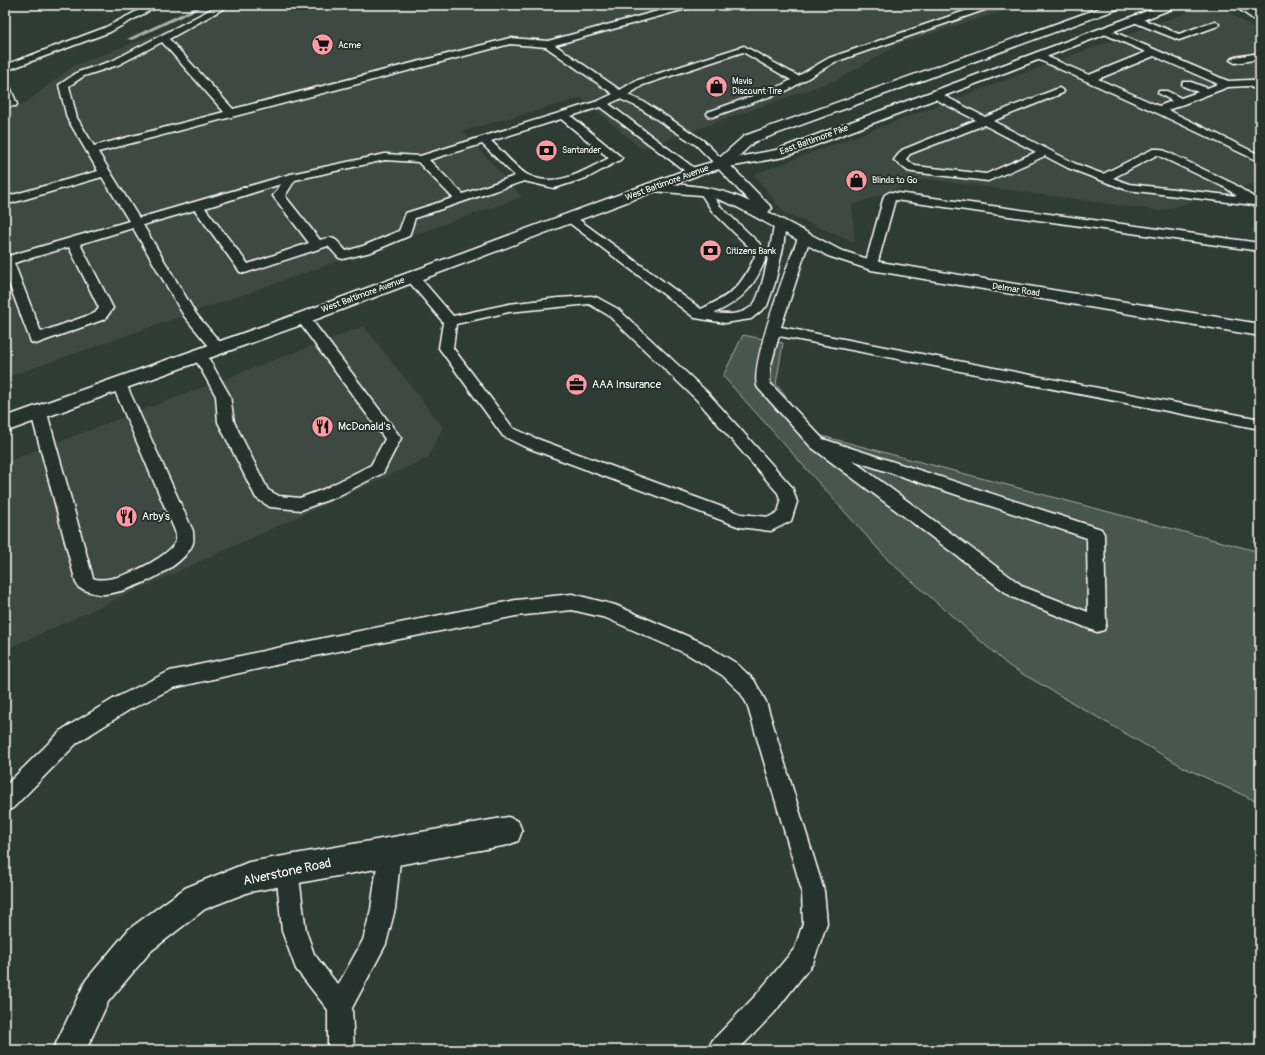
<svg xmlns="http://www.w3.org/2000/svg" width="1265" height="1055" font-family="Pangolin,sans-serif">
<rect width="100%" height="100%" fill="#2f3b35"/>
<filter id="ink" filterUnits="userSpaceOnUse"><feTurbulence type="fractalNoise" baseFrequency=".025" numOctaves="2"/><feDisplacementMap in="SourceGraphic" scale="8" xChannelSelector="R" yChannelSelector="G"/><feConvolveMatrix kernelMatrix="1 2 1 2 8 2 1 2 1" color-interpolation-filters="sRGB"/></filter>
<g filter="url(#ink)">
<!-- built -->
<g fill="#3c4842">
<polygon points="231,5 1023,5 901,43 839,79 641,149 582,98 463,131 522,197 5,378 5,108 24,104 73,66"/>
<polygon points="1196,9 1230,13 1260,33 1260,182 1161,211 926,179 852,205 855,242 784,213 754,174"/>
<polygon points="364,326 443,427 428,458 5,650 5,462"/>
</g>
<!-- green -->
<polygon fill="#4a544f" stroke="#a4aaa7" points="743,335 783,343 776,384 795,409 822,436 1260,552 1260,803 1185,768 1009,666 888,560 723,376"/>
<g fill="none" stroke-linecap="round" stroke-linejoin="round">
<!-- stream -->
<polygon fill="#a9afac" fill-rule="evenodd" points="200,5 207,5 132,40 127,39"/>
<defs>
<g id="service">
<polygon points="149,5 160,5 110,32 5,71 5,65 104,28"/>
<path d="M 219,5 L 230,5 L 169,39 L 233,109 L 510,38 L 548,41 L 680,5 L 694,5 L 693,7 L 555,45 L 620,90 L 635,81 L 744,46 L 798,76 L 829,58 L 982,5 L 994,5 L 993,7 L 835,62 L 788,90 L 712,117 L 708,116 L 707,114 L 708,112 L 780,86 L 791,80 L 743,52 L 643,85 L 628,95 L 646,103 L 704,141 L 727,164 L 725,166 L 717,166 L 696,145 L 638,107 L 620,99 L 609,104 L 697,170 L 699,172 L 697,174 L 689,174 L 600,107 L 571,116 L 620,156 L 622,158 L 620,160 L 589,177 L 558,187 L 554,188 L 524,181 L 415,218 L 409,236 L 371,252 L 343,259 L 339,258 L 328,246 L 245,273 L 240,272 L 195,210 L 143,225 L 196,314 L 225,348 L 223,351 L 218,353 L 213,351 L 184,316 L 133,228 L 80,244 L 113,308 L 105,319 L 41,342 L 36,344 L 31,342 L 5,273 L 5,257 L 129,221 L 102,177 L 5,205 L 5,197 L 98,171 L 67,118 L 59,85 L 78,72 L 112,61 ZM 162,42 L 224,112 L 94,146 L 77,118 L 69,86 L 84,76 L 118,65 ZM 510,44 L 546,47 L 613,94 L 598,101 L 420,156 L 385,154 L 291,174 L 139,218 L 98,152 ZM 561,119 L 609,158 C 583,171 557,189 528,175 C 519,171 499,148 491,141 ZM 482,144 L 515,176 L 463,194 L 429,160 ZM 385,160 L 418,162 L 453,198 L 406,213 L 399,231 L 363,246 L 346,251 C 336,240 335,235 320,240 L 285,196 L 295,180 ZM 281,184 L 273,196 L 309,243 L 248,264 L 205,208 ZM 69,247 L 99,308 L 95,313 L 41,332 L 14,263 Z"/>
<polygon points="1134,16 1179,34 1215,21 1219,24 1218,26 1179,40 1131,21 1130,19"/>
<path d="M 1105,28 L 1228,81 L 1250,80 L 1260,84 L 1260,91 L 1248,86 L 1228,87 L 1168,110 L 1260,155 L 1260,162 L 1155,112 L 1035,58 L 1033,56 L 1038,53 L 1041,54 L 1089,75 L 1146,52 L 1102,33 L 1100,31 L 1102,29 ZM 1154,56 L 1218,84 L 1207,88 L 1191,82 L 1183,82 L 1182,84 L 1183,86 L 1198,92 L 1181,98 L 1167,91 L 1159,91 L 1158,93 L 1172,101 L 1159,106 L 1098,79 Z"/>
<polygon points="1260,53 1260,59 1235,63 1230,60 1235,57"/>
<path d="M 5,84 L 10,87 L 17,104 L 16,106 L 8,106 C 4,99 5,92 5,84 Z"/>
<path d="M 1059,88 L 1064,91 L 1063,93 L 993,121 L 1076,164 L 1103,174 L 1153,149 L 1161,149 L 1234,184 L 1259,201 L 1257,204 L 1253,205 L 1127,190 L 1068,168 L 1045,156 L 988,181 L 912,172 L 908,171 L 894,160 L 902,150 L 976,120 L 931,97 L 930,95 L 931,93 L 939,93 L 985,117 ZM 984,125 L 1036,152 L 986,174 L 915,166 L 906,159 L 910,154 ZM 1157,155 L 1226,188 L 1237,196 L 1129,184 L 1113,178 Z"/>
<path d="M 705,188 L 709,189 L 720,206 L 760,244 L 767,256 C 755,285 745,299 715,313 C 729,315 743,315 753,305 C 762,296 772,239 774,225 L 776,222 L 784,222 L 786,225 L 783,248 L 775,283 L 767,306 L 751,319 L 725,323 L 695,318 L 564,219 L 566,216 L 574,216 L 701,309 C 732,295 741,287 755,256 L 751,249 L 712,211 L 699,191 L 701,189 Z"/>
<polygon points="890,192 1260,243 1260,251 895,200 877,265 876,268 866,268 865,265 884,196 886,194"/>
<path d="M 804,234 L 808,235 L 810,238 L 781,327 L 1260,419 L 1260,429 L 779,336 L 770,368 L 770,383 L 823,439 L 1101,529 L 1104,534 L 1106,624 L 1104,630 L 1097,632 L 1012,597 L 811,447 L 758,388 C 747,369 789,262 798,238 L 800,235 ZM 852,460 L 1087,538 L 1088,612 L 1024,587 Z"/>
<path d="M 412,273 L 417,274 L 453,316 L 509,304 L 558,298 L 591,296 L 596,297 L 618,309 L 707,392 L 792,487 L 797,502 L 791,521 L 771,531 L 740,527 L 523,446 L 503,436 L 439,348 L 443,322 L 405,277 L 407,274 ZM 589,304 L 608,315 L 697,400 L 778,493 L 781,502 L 778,512 L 769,517 L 741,514 L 535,438 L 513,428 L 453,348 L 456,324 L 509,312 Z"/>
<polygon points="303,314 308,315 401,438 383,473 336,497 301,510 270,507 256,498 218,422 216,396 193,355 195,352 200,350 205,352 230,396 234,422 268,490 279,496 300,498 324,489 371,465 385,439 298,321 296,318 298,315"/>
<path d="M 119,379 L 124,380 L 126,384 L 193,531 C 193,535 194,539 193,543 C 184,568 130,592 105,594 C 95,595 88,591 79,588 L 76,583 L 31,413 L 34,409 L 39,408 L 44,409 L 47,413 L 93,578 C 111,586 165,560 175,543 C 177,539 176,535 175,531 L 112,384 L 114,380 Z"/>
<polygon points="572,594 615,605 701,642 736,663 754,680 766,702 824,891 827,923 813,963 774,1013 738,1050 708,1050 712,1041 756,995 795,948 803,923 802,891 747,704 740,692 722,675 687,654 606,618 572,610 516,616 324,654 173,688 129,710 77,743 13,808 5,812 5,786 63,729 115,698 170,671 324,638 516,600"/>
<polygon points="390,840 398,843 401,851 395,909 386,944 352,1008 354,1050 328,1050 328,1010 296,969 282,931 276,870 279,862 287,859 295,862 298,870 306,931 314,954 338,985 363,940 371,909 379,851 382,843"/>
</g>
<g id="minor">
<path d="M 721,160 L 726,161 L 769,205 L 772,208 L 768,212 L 840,250 L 874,261 L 1260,324 L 1260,336 L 871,270 L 828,256 L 733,205 L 715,198 L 700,195 L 653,191 L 648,190 L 646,187 L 648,184 L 653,183 C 687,185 719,186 750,202 L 714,164 L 716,161 Z"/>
<polygon points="508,817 518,821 522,831 518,841 508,845 249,892 205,909 151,951 108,1002 86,1050 53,1050 86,980 129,929 185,888 249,862"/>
</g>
<polygon id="secondary" points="1233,5 1247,5 1260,14 1260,22 1256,21"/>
<polygon id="primary" points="1108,5 1125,5 1123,7 754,142 738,157 776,150 1163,5 1179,5 1177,7 784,157 723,168 698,175 309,322 5,432 5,417 297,314 688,169 716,161 744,136"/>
</defs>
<!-- service casing -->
<use href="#service" stroke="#fff" stroke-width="3"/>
<!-- minor casing -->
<use href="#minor" stroke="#fff" stroke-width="3"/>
<!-- secondary casing -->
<use href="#secondary" stroke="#fff" stroke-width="3"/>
<!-- primary casing -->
<use href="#primary" stroke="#fff" stroke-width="3"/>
<!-- service -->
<use href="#service" fill="#26332d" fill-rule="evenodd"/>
<!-- minor -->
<use href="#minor" fill="#26332d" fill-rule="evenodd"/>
<!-- secondary -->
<use href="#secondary" fill="#26332d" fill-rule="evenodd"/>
<!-- primary -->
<use href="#primary" fill="#26332d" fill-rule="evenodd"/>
</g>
</g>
<!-- icons -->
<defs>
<symbol id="supermarket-disc" viewBox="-11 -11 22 22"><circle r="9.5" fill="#ff9aa2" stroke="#26332d"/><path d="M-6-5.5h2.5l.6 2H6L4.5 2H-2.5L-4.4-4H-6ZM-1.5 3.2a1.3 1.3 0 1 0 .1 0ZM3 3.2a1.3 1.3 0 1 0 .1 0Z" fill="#111"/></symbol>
<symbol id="shop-disc" viewBox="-11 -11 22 22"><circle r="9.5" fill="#ff9aa2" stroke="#26332d"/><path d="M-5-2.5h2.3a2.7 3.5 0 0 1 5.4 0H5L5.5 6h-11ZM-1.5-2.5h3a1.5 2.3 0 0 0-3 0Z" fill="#111"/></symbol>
<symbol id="bank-disc" viewBox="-11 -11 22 22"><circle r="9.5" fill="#ff9aa2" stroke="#26332d"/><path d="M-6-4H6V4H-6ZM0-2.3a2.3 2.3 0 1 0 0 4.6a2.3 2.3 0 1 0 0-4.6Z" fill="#111"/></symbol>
<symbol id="office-disc" viewBox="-11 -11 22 22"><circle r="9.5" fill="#ff9aa2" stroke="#26332d"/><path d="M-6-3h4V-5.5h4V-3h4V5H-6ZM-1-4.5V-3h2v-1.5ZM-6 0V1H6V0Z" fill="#111"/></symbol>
<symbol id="restaurant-disc" viewBox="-11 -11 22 22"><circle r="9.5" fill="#ff9aa2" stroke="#26332d"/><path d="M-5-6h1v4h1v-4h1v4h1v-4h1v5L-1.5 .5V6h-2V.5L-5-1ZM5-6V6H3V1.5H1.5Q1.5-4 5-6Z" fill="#111"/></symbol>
</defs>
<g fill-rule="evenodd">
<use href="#supermarket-disc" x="310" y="32" width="25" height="25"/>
<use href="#shop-disc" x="704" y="74" width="25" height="25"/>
<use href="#bank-disc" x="534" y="138" width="25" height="25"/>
<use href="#shop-disc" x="844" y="168" width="25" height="25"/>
<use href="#bank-disc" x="698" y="238" width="25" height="25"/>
<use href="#office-disc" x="564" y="372" width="25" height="25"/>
<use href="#restaurant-disc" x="310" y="414" width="25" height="25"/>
<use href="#restaurant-disc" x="114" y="504" width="25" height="25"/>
</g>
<g text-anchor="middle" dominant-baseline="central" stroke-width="4" stroke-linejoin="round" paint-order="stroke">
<!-- far-poi labels -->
<g font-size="9" fill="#fff" stroke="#26332d" text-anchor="start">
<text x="338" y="45">Acme</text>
<text x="732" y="81">Mavis<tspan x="732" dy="10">Discount Tire</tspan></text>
<text x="562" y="150">Santander</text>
<text x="872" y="180">Blinds to Go</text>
<text x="726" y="251">Citizens Bank</text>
</g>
<!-- far-street labels -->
<g font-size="9" fill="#fff" stroke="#26332d">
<text transform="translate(814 140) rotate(-20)">East Baltimore Pike</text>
<text transform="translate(667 183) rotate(-20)">West Baltimore Avenue</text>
<text transform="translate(1016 290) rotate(9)">Delmar Road</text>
<text transform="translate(363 295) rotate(-20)">West Baltimore Avenue</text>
</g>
<!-- poi labels -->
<g font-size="11" fill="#fff" stroke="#26332d" text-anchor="start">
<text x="592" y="384">AAA Insurance</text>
<text x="338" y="426">McDonald's</text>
<text x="142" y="516">Arby's</text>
</g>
<!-- near-street labels -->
<g font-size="13" fill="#fff" stroke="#26332d">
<text transform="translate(287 872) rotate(-12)">Alverstone Road</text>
</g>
</g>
<!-- margin -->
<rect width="1265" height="1055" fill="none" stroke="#26332d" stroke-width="20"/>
<rect x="10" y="10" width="1245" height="1035" fill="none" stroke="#fff" stroke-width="1.5" filter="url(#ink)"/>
</svg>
